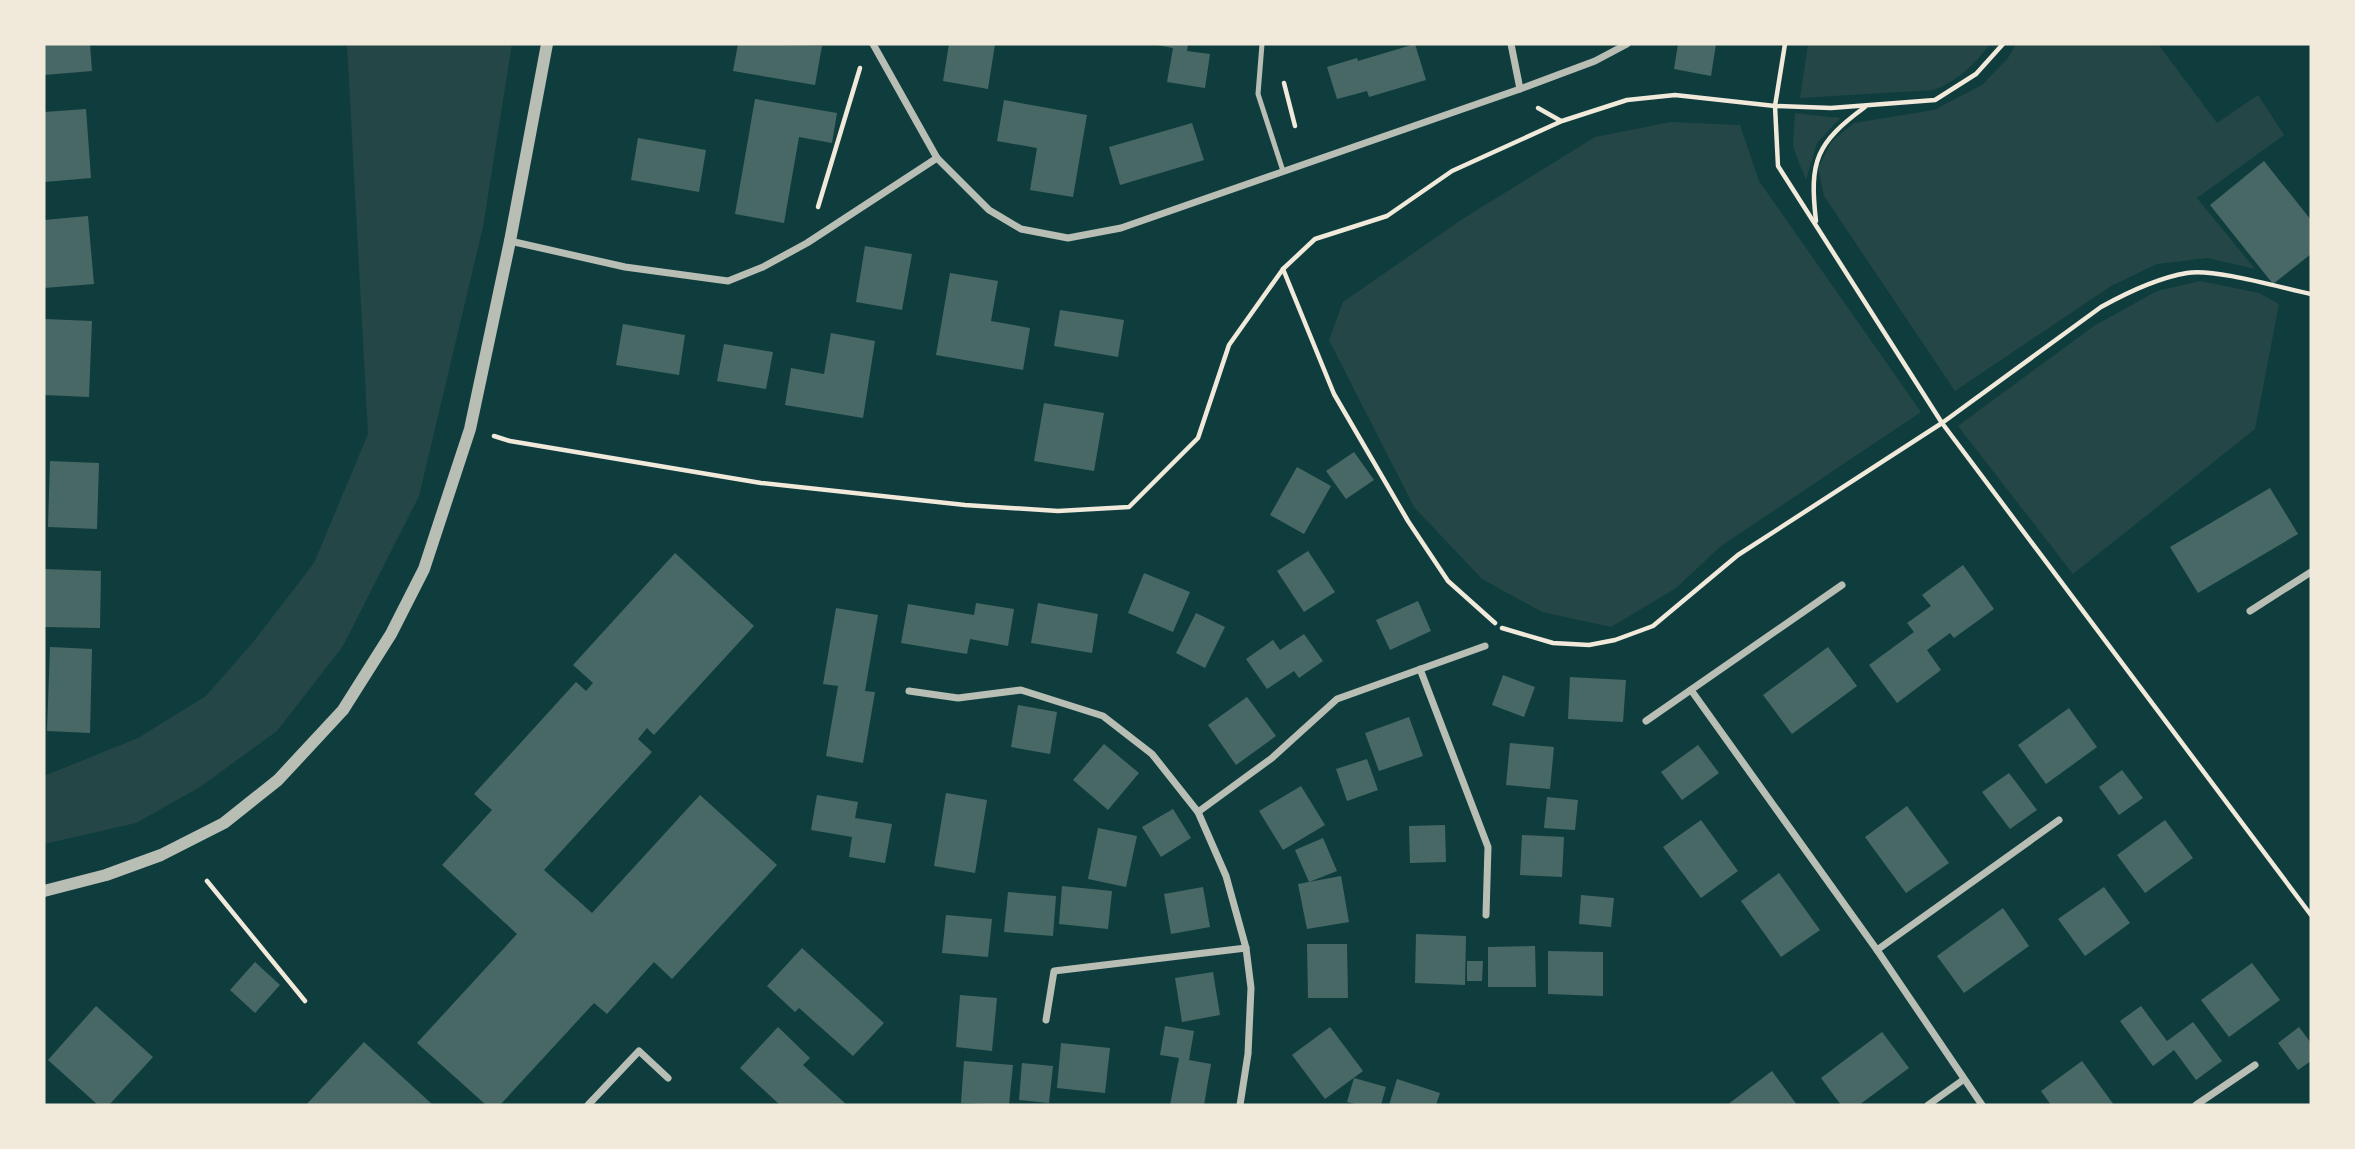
<svg xmlns="http://www.w3.org/2000/svg" width="2355" height="1149" font-family="'Varela Round',sans-serif">
<rect width="100%" height="100%" fill="#0f3d3e"/>
<!-- green -->
<g fill="#244646">
<polygon points="347,44 512,44 483,227 419,496 343,646 277,731 200,787 136,823 44,844 44,776 138,738 206,696 254,641 314,563 368,434"/>
<path d="M 1808,44 L 1990,44 C 1975,64 1957,81 1934,90 L 1800,98 Z"/>
<polygon points="2016,44 2158,44 2217,123 2258,95 2284,135 2197,198 2255,269 2208,258 2157,264 2111,286 1955,391 1824,196 1818,168 1832,141 1854,123 1934,110 1982,85 2008,58"/>
<polygon points="1795,113 1840,118 1817,143 1806,180 1793,147"/>
<polygon points="1671,122 1740,125 1759,181 1921,412 1721,546 1676,588 1611,627 1542,612 1482,579 1414,507 1329,340 1343,302 1464,218 1595,137"/>
<polygon points="2200,281 2259,293 2279,304 2255,429 2073,574 1958,426 2094,326 2157,291"/>
</g>
<!-- building -->
<g fill="#486865">
<polygon points="44,44 90,44 92,71 44,75"/>
<polygon points="738,44 822,46 815,85 733,71"/>
<polygon points="949,44 995,44 988,89 943,81"/>
<polygon points="1151,44 1188,44 1187,51 1210,54 1205,88 1167,82 1173,48"/>
<polygon points="1415,44 1426,80 1369,97 1367,91 1337,99 1327,67 1357,58 1358,61"/>
<polygon points="1678,44 1716,44 1711,76 1674,69"/>
<polygon points="755,99 837,113 832,143 799,137 784,223 735,214"/>
<polygon points="1004,100 1087,115 1073,197 1030,190 1037,148 997,141"/>
<polygon points="86,109 91,178 44,182 44,112"/>
<polygon points="1192,123 1204,160 1120,185 1109,147"/>
<polygon points="638,138 706,150 699,192 631,180"/>
<polygon points="2264,161 2311,220 2311,254 2273,284 2210,205"/>
<polygon points="88,216 94,284 44,288 44,220"/>
<polygon points="865,246 912,254 902,310 856,302"/>
<polygon points="950,273 998,281 991,321 1030,328 1023,370 936,355"/>
<polygon points="1060,310 1124,320 1118,357 1054,346"/>
<polygon points="45,319 92,321 89,397 44,395"/>
<polygon points="623,324 685,335 679,375 616,365"/>
<polygon points="831,333 875,341 863,418 785,405 791,368 824,374"/>
<polygon points="724,344 773,352 766,389 717,381"/>
<polygon points="1044,403 1104,413 1094,471 1034,461"/>
<polygon points="1354,452 1374,480 1346,499 1326,471"/>
<polygon points="50,461 99,463 97,529 48,527"/>
<polygon points="1297,467 1331,486 1304,534 1270,515"/>
<polygon points="2270,488 2298,534 2198,593 2170,547"/>
<polygon points="1308,551 1335,592 1304,612 1277,571"/>
<polygon points="675,553 754,626 654,735 647,728 638,739 652,752 544,870 592,913 700,795 777,865 672,979 654,962 607,1014 594,1003 500,1105 486,1105 417,1043 517,934 442,865 492,810 474,794 576,682 586,691 593,683 573,665"/>
<polygon points="1963,565 1994,609 1954,638 1950,633 1927,650 1941,670 1897,703 1869,665 1914,632 1907,623 1931,606 1922,595"/>
<polygon points="44,569 101,571 100,628 44,627"/>
<polygon points="1144,573 1190,592 1173,632 1128,613"/>
<polygon points="1418,601 1431,631 1390,650 1376,620"/>
<polygon points="976,603 1014,609 1008,646 970,639 967,654 901,643 908,604 974,615"/>
<polygon points="1038,603 1098,614 1092,653 1031,643"/>
<polygon points="836,608 878,615 865,691 875,692 863,763 826,756 838,686 823,684"/>
<polygon points="1196,613 1225,627 1205,668 1176,653"/>
<polygon points="1304,634 1323,661 1299,678 1294,671 1267,689 1246,659 1273,640 1280,650"/>
<polygon points="50,647 92,649 90,733 47,731"/>
<polygon points="1828,647 1857,686 1792,734 1763,695"/>
<polygon points="1503,675 1535,687 1524,717 1492,705"/>
<polygon points="1570,677 1626,680 1623,722 1568,719"/>
<polygon points="1247,697 1276,736 1236,765 1208,725"/>
<polygon points="1018,705 1057,712 1050,754 1011,747"/>
<polygon points="2069,708 2097,747 2046,784 2018,745"/>
<polygon points="1409,717 1423,756 1379,771 1365,733"/>
<polygon points="1510,743 1554,747 1550,789 1506,785"/>
<polygon points="1104,744 1139,773 1108,810 1073,780"/>
<polygon points="1698,745 1719,773 1682,800 1661,772"/>
<polygon points="1367,759 1378,790 1347,801 1336,769"/>
<polygon points="2122,770 2143,798 2119,815 2099,787"/>
<polygon points="2009,773 2037,810 2010,829 1982,792"/>
<polygon points="1301,786 1325,825 1283,850 1259,811"/>
<polygon points="946,793 987,800 975,873 934,866"/>
<polygon points="817,795 858,802 855,818 892,824 885,863 849,857 852,837 811,830"/>
<polygon points="1547,797 1578,800 1575,830 1544,828"/>
<polygon points="1907,806 1949,863 1906,893 1865,837"/>
<polygon points="1173,809 1191,838 1161,857 1142,827"/>
<polygon points="1701,820 1738,871 1701,898 1663,847"/>
<polygon points="2165,820 2193,858 2145,893 2117,855"/>
<polygon points="1445,825 1446,862 1410,863 1409,826"/>
<polygon points="1098,828 1137,836 1126,887 1088,879"/>
<polygon points="1522,835 1564,837 1562,877 1520,875"/>
<polygon points="1323,838 1337,871 1309,882 1295,850"/>
<polygon points="1779,873 1820,930 1781,957 1741,901"/>
<polygon points="1341,876 1349,922 1307,929 1298,884"/>
<polygon points="1062,886 1112,891 1108,929 1059,924"/>
<polygon points="1203,887 1210,927 1171,934 1164,894"/>
<polygon points="2104,887 2130,923 2085,956 2058,919"/>
<polygon points="1008,892 1056,896 1053,936 1004,932"/>
<polygon points="1581,895 1614,898 1611,927 1579,924"/>
<polygon points="2003,908 2029,946 1964,993 1937,956"/>
<polygon points="946,915 992,919 988,957 942,953"/>
<polygon points="1416,934 1466,936 1465,985 1415,983"/>
<polygon points="1307,944 1347,944 1348,998 1308,998"/>
<polygon points="1535,946 1536,987 1488,987 1488,947"/>
<polygon points="802,948 884,1023 853,1056 799,1008 795,1012 767,986"/>
<polygon points="1548,951 1603,952 1603,996 1548,994"/>
<polygon points="1467,961 1483,961 1482,981 1467,981"/>
<polygon points="255,962 280,985 255,1013 230,990"/>
<polygon points="2252,963 2280,1000 2229,1037 2201,1000"/>
<polygon points="1213,972 1220,1015 1182,1022 1175,978"/>
<polygon points="960,995 997,998 992,1051 956,1047"/>
<polygon points="96,1006 153,1057 109,1105 98,1105 48,1060"/>
<polygon points="2141,1006 2167,1041 2193,1022 2222,1061 2196,1080 2174,1050 2153,1066 2120,1021"/>
<polygon points="1165,1026 1194,1031 1189,1060 1211,1064 1204,1105 1170,1105 1179,1058 1160,1055"/>
<polygon points="778,1027 810,1058 803,1065 847,1105 780,1105 740,1068"/>
<polygon points="1330,1027 1363,1071 1325,1099 1292,1055"/>
<polygon points="2299,1027 2311,1043 2311,1061 2298,1070 2278,1043"/>
<polygon points="1882,1032 1909,1068 1859,1105 1841,1105 1821,1078"/>
<polygon points="364,1042 433,1105 306,1105"/>
<polygon points="1061,1043 1110,1048 1105,1093 1057,1088"/>
<polygon points="964,1061 1013,1065 1009,1105 961,1103"/>
<polygon points="2082,1061 2114,1105 2051,1105 2041,1091"/>
<polygon points="1022,1063 1053,1066 1049,1103 1019,1100"/>
<polygon points="1772,1071 1797,1105 1727,1105"/>
<polygon points="1354,1078 1386,1087 1381,1105 1360,1105 1347,1102"/>
<polygon points="1397,1079 1440,1093 1436,1105 1389,1105"/>
</g>
<g fill="none" stroke-linecap="round" stroke-linejoin="round">
<!-- path -->
<g stroke="#f1e9da" stroke-width="4.5">
<polyline points="1785,44 1775,106 1778,166 1942,423 2311,915"/>
<polyline points="1284,83 1295,126"/>
<polyline points="1538,108 1561,121"/>
<polyline points="818,207 860,68"/>
<path d="M 1816,221 C 1809,161 1816,143 1865,107"/>
<polyline points="1283,269 1334,394 1408,521 1448,581 1495,623"/>
<polyline points="494,436 510,441 761,483 965,505 1058,511 1129,507 1198,438 1229,345 1283,269 1315,239 1387,216 1452,171 1562,121 1627,100 1675,95 1775,106 1831,108 1935,100 1976,74 2003,44"/>
<path d="M 1502,628 L 1553,643 L 1589,645 L 1615,640 L 1653,626 L 1738,555 L 1942,423 L 2101,307 C 2128,292 2157,278 2187,273 C 2214,268 2282,288 2311,294"/>
<polyline points="207,881 305,1001"/>
</g>
<!-- service -->
<polyline stroke="#b8beb3" stroke-width="5" points="1262,44 1258,94 1283,171"/>
<!-- minor -->
<g stroke="#b8beb3" stroke-width="7">
<polyline points="873,44 937,158 989,210 1021,229 1068,238 1121,228 1520,89 1595,61 1627,44"/>
<polyline points="1511,44 1520,89"/>
<polyline points="510,241 625,267 728,281 763,267 807,243 937,158"/>
<polyline points="2250,611 2311,572"/>
<polyline points="1420,669 1488,847 1486,915"/>
<polyline points="1691,690 1877,950 1982,1105"/>
<polyline points="909,691 958,698 1021,690 1103,716 1152,754 1198,812 1226,876 1246,948 1251,988 1248,1054 1240,1105"/>
<polyline points="1646,721 1842,585"/>
<polyline points="1198,812 1272,758 1337,699 1485,646"/>
<polyline points="1877,950 2059,820"/>
<polyline points="1046,1020 1054,971 1246,948"/>
<polyline points="588,1105 639,1051 668,1078"/>
<polyline points="1928,1105 1963,1080"/>
<polyline points="2196,1105 2255,1065"/>
</g>
<!-- tertiary -->
<polyline stroke="#b8beb3" stroke-width="12" points="44,891 106,875 161,855 224,823 278,780 343,710 391,634 424,569 470,429 510,241 547,44"/>
</g>
<!-- border -->
<rect width="2355" height="1149" fill="none" stroke="#f1e9da" stroke-width="91"/>
</svg>
